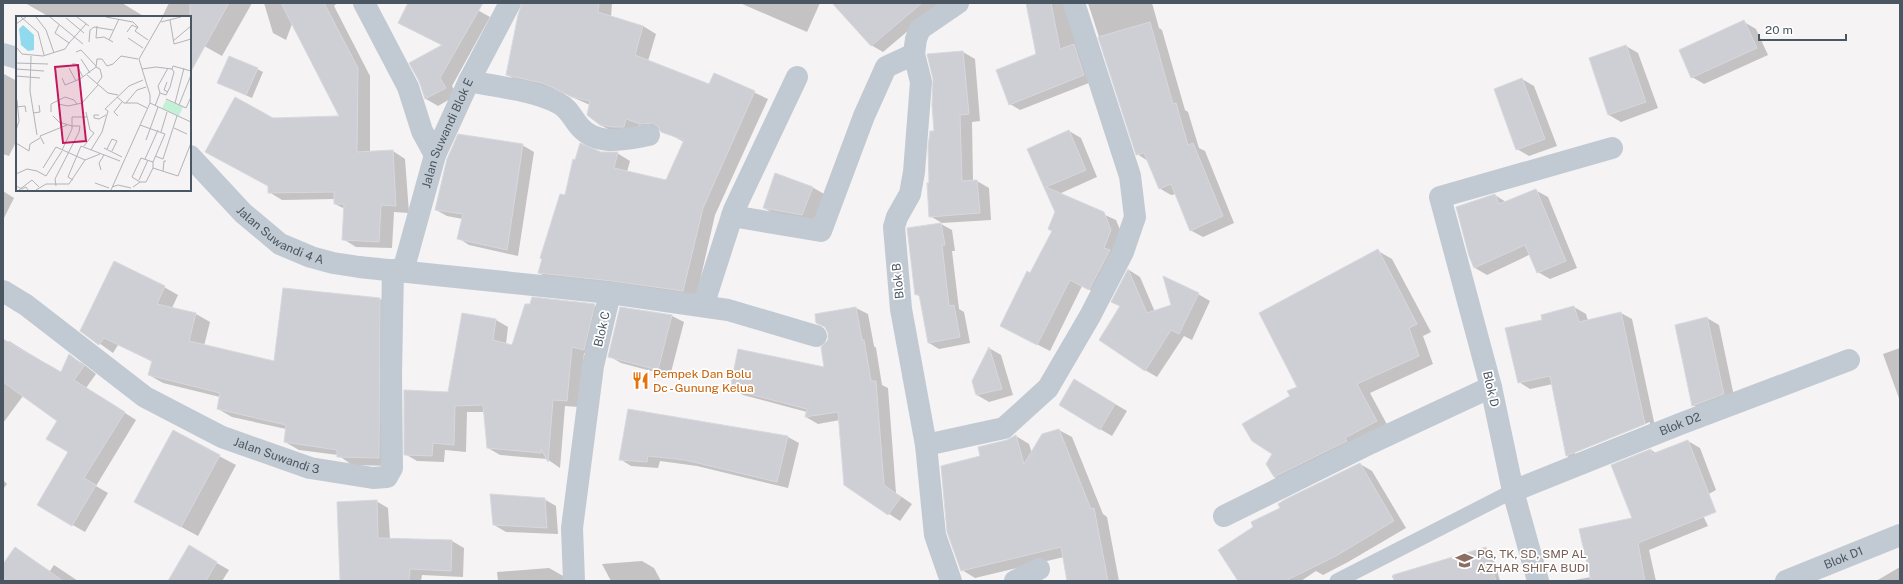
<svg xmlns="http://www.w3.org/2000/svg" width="1903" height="584" font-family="'Public Sans',sans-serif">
<rect width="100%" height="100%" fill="#f5f3f3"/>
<!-- shadow -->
<g fill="#0003" fill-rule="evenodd">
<polygon points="25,3 122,3 145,17 45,17 46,15"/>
<polygon points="169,3 252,3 222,56 190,38 190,17 162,17"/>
<polygon points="264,3 337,3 334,6 370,76 370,153 393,151 405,159 409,213 394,212 392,248 356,247 343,239 345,209 335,204 335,199 282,200 269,192 273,119 341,117 292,24 286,40 273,33"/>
<polygon points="409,3 465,3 490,17 452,86 457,95 438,106 426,99 420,81 444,46 399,23"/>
<polygon points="541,3 612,3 611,17 643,26 656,34 648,61 710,85 715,74 768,99 715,215 696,298 552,280 539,273 576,161 600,152 617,153 630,161 627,172 666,181 684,142 661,130 654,131 639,125 637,134 614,132 600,125 590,105 556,90 520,82 507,75"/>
<polygon points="740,3 820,3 807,32"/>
<polygon points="846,3 941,3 883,52 871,45"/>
<polygon points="1039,3 1070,3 1094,81 1020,110 1010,104 1037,55"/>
<polygon points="1088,3 1152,3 1159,28 1162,30 1185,110 1188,112 1199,148 1205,151 1234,223 1203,237 1190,230 1176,194 1171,195 1159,188 1148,161 1137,154"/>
<polygon points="1744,22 1756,29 1768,55 1704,84 1692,77"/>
<polygon points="1626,46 1638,53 1658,108 1621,122 1609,115 1590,58"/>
<polygon points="963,52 975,59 980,121 972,122 973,181 977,181 989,188 991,220 942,223 930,216 930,184 935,132"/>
<polygon points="257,69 263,72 252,98 225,86"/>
<polygon points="4,74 17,81 17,140 9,156 3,154"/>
<polygon points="1522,79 1534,86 1557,146 1529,156 1517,149"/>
<polygon points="1069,131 1081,138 1097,177 1059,194 1116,220 1123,237 1102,296 1082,286 1050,351 1013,332 1030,274 1053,231 1056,212 1029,149"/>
<polygon points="522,145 534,152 518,256 469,245 458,238 463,219 447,216 436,210"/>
<polygon points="812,187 824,194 814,221 776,215 764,208"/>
<polygon points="1535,190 1548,197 1577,268 1550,279 1538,272 1531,254 1487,275 1475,268 1470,256 1495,195 1506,202"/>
<polygon points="3,191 14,198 3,220"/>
<polygon points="941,224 952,230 955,251 952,251 959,309 964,312 970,343 939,349 929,343 920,297 916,294 908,229"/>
<polygon points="1378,251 1392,259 1431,332 1423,336 1433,364 1370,393 1390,430 1289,485 1274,477 1274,454 1291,397 1298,387"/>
<polygon points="1129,270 1140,277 1155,312 1198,294 1210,301 1192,340 1184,336 1157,377 1145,370 1121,306 1113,301"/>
<polygon points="164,287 178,295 172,308 196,314 210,322 204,346 275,362 380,299 394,307 393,466 352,465 338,455 299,450 285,442 286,429 232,417 218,409 220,397 163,383 149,375 153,362 118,345 113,353 82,331"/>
<polygon points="594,305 606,312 596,356 584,353 579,407 565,406 560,468 547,459 500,455 488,448 485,412 467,412 466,452 445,450 444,462 417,461 405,454 449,393 463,314 496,320 508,327 506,344 513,346"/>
<path d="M 1574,307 L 1586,314 L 1588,321 L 1621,313 L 1632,319 L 1656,431 L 1579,462 L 1567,456 L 1553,384 L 1530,389 L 1519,382 L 1544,320 ZM 1650,422 L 1650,424 L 1575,454 L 1575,451 Z"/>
<polygon points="856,308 868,314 874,346 876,348 882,385 888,388 896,493 912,504 900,521 845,485 840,420 818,424 806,417 807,412 743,395 732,388 825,368 829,333 816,315"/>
<polygon points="672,316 684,322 670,376 621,363 609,356"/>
<polygon points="1707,318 1719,325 1735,401 1705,412 1693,405"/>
<polygon points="9,341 61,373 70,356 82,363 96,374 86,388 136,420 96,486 108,493 85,532 38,505 69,452 58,421 23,396 3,423 3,349"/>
<polygon points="989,348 1001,355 1013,395 989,402 977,395"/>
<polygon points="1900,348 1900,401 1883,354"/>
<polygon points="1086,387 1127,411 1112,436 1100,429"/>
<polygon points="629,410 788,437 799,443 788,488 697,466 660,461 658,468 631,466 620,459"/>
<polygon points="1059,430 1072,437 1103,514 1107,517 1119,581 1068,581 1064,557 975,578 962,570 982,456 1016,436 1029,444 1032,453"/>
<polygon points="1688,441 1700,448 1716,490 1696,501 1708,526 1649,550 1656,581 1569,581 1591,577 1633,518 1651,450 1656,453"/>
<polygon points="219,456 236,465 198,536 152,511"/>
<polygon points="1360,464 1372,471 1406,528 1348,562 1323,575 1316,571 1301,581 1239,581"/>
<polygon points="3,480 7,484 3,489"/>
<polygon points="544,499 556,506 558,534 506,532 494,525"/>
<polygon points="376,501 388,508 390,539 452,541 464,548 463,577 422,575 421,581 341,581"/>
<polygon points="189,547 229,570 222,581 169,581"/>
<polygon points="15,548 50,571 54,565 78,581 3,581 3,566"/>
<polygon points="1486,548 1492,552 1500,581 1394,581 1392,576"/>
<polygon points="642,561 654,568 661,581 611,581 602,564"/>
<polygon points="1900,567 1900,581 1876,581"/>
<polygon points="549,568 565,577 565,581 498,581 497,572"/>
</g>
<!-- building -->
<g fill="#cdcfd5" stroke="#d7d9de">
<polygon points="190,3 229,3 190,73"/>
<polygon points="281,3 324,3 358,68 357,152 393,150 396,206 381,205 379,242 342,240 344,204 334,204 334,192 268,193 268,186 205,152 235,97 273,118 339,116"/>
<polygon points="408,3 483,3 440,78 446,88 425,99 419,81 409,63 442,45 398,23"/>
<polygon points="522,3 599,3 598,12 643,26 635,55 709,84 714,73 755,91 703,208 683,291 612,281 538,273 542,259 540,258 560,194 565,195 573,159 575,160 580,143 601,152 618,152 614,168 666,180 684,140 661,132 658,127 653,123 640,124 626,119 624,127 613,127 600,125 587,115 590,101 572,97 563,92 542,83 506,75 518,15"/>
<polygon points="832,3 922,3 871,46"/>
<polygon points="1026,3 1051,3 1060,49 1074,44 1084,75 1009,105 996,70 1036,54"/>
<polygon points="1744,20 1757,48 1691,78 1679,50"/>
<polygon points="1150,22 1173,104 1176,103 1188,145 1193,143 1223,216 1190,231 1171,184 1159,189 1144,153 1136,155 1098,37"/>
<polygon points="1626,45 1646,102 1608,115 1589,58"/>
<polygon points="963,51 969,114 960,115 962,181 977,180 980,213 929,217 927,183 929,183 928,147 930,131 934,131 932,105 933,79 927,54"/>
<polygon points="229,56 258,68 246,95 217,83"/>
<polygon points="1522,78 1545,139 1516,150 1494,89"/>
<polygon points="1069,130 1086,170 1046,187 1104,212 1111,230 1104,248 1110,250 1089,290 1070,280 1037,345 1000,326 1027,271 1030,273 1052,231 1048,229 1055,212 1027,149"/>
<polygon points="458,134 523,144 507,250 457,239 463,214 435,210 447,159"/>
<polygon points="775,173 813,187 802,215 763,208"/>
<polygon points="1536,189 1566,261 1537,273 1525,245 1474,268 1469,256 1456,207 1495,194 1499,204"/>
<polygon points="941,223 945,245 942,245 949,306 954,305 960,337 928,343 919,294 915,295 907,228"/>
<polygon points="1378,249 1417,324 1409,328 1419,356 1357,384 1377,421 1345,438 1347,441 1274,477 1266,464 1272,454 1252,441 1242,424 1290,396 1287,391 1297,387 1259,313"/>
<polygon points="114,261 165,286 157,304 196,313 189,341 274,361 283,288 380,298 379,458 337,457 337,450 284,442 286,425 217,409 220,393 148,375 152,361 104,338 99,345 80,331"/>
<polygon points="1128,269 1147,313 1171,305 1163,276 1199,293 1179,334 1171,330 1145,371 1099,340 1120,306 1111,302"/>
<polygon points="532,297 595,304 584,350 572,347 567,401 553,400 548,462 541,449 541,453 487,448 483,405 455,406 454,445 433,443 432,456 404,455 404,390 448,392 462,313 496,319 493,340 512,345 525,304 530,304"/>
<polygon points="1574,306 1579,322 1621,312 1645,424 1566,456 1550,376 1518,383 1505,328 1542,320 1541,315"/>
<polygon points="620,307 672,315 658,370 608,357"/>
<polygon points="856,307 862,340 864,340 871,381 876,381 884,485 901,497 888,515 844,485 838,412 805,417 807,409 730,389 738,349 824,367 821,347 828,340 828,333 825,327 816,323 815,314"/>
<polygon points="1707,317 1724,394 1692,406 1675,325"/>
<polygon points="3,339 61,372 69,354 84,366 74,380 125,412 84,478 96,485 72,526 37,505 68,452 46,439 57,421 3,382"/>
<polygon points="989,347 1002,389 976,395 972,381"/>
<polygon points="1074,379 1115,404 1100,430 1059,405"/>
<polygon points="628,409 788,436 777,482 685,460 648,456 647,462 619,460"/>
<polygon points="1059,429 1091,509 1094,508 1108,581 1067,581 1061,547 961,571 947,532 941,466 980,456 978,447 1007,440 1016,435 1024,464 1042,434"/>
<polygon points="173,430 220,455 181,527 134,502"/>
<polygon points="1688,440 1716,512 1638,543 1645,581 1591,581 1579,529 1632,518 1611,465 1651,449 1652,454"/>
<polygon points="1360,463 1394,521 1336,556 1285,581 1238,581 1218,550 1253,527 1251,522 1280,508 1278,504 1286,499"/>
<polygon points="490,494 545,498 547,528 493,525"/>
<polygon points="377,500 378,538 452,540 451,571 410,569 409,581 340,581 337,502"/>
<polygon points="189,545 217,562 206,581 168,581"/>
<polygon points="15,547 63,581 3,581 3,564"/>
<polygon points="1486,547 1496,581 1394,581 1393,575"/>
</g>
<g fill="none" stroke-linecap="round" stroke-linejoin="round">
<!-- lane -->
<polyline stroke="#c1cad2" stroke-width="15" points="1337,581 1513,491"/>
<!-- street -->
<g stroke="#c1cad2" stroke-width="22">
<polyline points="364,3 408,87 422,131 435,155"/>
<polyline points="3,54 17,58"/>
<path d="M 469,81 C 497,87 533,90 558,103 C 569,108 572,118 580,127 C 598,147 626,139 649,135"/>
<path id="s1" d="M 190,156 L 243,213 L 280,244 L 311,257 L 333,263 L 359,267 L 610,293 L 593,366 L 572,528 L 574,581"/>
<polyline points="732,216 821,231 864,116 886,67 914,54"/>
<path id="s2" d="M 403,271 L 435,155 L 469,81 L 510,3"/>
<path id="s3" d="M 3,291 L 26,305 L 145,397 L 222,437 L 310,468 L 373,478 L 387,477 L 392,468 L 391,374 L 393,270"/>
<polyline points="610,293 728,310 816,336"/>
<polyline points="703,306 734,210 797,77"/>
<polyline points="926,445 1004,428 1048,388 1090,316 1123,252 1135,217 1130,176 1074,3"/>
<path id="s4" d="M 1513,491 L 1680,424 L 1849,360"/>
<polyline points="1224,516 1371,443 1491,387"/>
<polyline points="951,581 935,535 926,445 901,309 894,227 897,217 910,194 914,172 921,82 914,54 916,39 920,29 958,3"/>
<polyline points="1015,581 1039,569"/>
<polyline points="1538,581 1513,491 1491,387 1440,197 1612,148"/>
<path id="s5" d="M 1786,581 L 1900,535"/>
</g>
</g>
<!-- icons -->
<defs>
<symbol id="restaurant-bare" viewBox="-9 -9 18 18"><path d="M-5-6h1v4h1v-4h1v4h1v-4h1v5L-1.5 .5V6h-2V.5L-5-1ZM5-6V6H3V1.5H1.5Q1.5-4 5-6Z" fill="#e8710a" stroke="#fff" stroke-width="2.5" paint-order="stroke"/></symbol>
<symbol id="school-bare" viewBox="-9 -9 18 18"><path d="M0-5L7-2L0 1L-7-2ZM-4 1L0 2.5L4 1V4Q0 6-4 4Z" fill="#8d6e63" stroke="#fff" stroke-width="2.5" paint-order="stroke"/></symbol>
</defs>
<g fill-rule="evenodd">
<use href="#restaurant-bare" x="628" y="368" width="25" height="25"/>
<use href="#school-bare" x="1452" y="548" width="25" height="25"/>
</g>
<g text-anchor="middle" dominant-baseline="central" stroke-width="3.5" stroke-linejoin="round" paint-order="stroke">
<!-- street labels -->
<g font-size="12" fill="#4a5661" stroke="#fff">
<text stroke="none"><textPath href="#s2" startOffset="145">Jalan Suwandi Blok E</textPath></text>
<text stroke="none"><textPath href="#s1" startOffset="122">Jalan Suwandi 4 A</textPath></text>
<text transform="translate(898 281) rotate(-96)">Blok B</text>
<text transform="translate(602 329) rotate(-77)">Blok C</text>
<text transform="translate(1491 389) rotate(77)">Blok D</text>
<text stroke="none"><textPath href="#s4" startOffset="180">Blok D2</textPath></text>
<text stroke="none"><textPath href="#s3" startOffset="322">Jalan Suwandi 3</textPath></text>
<text stroke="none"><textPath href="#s5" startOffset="62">Blok D1</textPath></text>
</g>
<!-- food labels -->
<g font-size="12" fill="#c56008" stroke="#fff" text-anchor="start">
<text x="653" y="374">Pempek Dan Bolu<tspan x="653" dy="14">Dc - Gunung Kelua</tspan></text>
</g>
<!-- education labels -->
<g font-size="12" fill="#785e54" stroke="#fff" text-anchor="start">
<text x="1477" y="554">PG, TK, SD, SMP AL<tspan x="1477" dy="14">AZHAR SHIFA BUDI</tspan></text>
</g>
</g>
<!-- overview -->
<g transform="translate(16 16)">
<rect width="175" height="175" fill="#f5f3f3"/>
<path d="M 150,84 L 167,91 L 163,100 L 146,92 Z" fill="#c3f1d5"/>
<path d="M 7,9 L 18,19 L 18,34 L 12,35 L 5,29 L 3,13 Z" fill="#90daee"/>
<path fill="none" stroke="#b1b4b9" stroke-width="1" d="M 5,1 L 22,16 L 28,39M 20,1 L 30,14 L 38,37M 34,1 L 67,28M 61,1 L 73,10M 90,1 L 117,6 L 122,11 L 119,15 L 132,24M 50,2 L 68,17M 154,4 L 158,28 L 175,23M 145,6 L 165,1M 0,8 L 10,1M 43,9 L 39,17 L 53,27 L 70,8M 81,10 L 80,22 L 88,21 L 97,26M 111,16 L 116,9 L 122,12M 112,22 L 127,32M 93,24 L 103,3M 157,25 L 175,10M 73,26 L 74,14 L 78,11 L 97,14M 0,31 L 6,38 L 27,40 L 49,33 L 53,27M 60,36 L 65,34 L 80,50M 15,40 L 14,75 L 21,119M 65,43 L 74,57M 0,47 L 32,48M 56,48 L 60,48 L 67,61M 80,51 L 84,53 L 86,61 L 81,68M 53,52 L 60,65M 0,53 L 28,55M 126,53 L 140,51 L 156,53 L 157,50 L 175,55M 71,59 L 92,77 L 102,79M 0,60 L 24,62M 46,62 L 49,69 L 64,63 L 80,51 L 81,43 L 86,43 L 91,50 L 97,48 L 105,40 L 122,43M 151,66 L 148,74 L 152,76M 144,77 L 150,79 L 154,71 L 158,56 L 156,53M 144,77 L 142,70 L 152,52M 101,81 L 108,87 L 121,87 L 131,92M 150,83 L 170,92 L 175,81M 110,87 L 121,74 L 130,71M 134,87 L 175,106M 159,87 L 168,52M 42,88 L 52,90 L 66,87 L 82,69M 163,89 L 175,59M 139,90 L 144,77M 0,91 L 9,90 L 10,96M 35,96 L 35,88 L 49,81 L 58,84 L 61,88M 17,97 L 24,96 L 23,89M 83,99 L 78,99 L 78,102 L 83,103 L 90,99M 37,100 L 43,106 L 56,110M 102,100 L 98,96 L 106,86M 124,109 L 149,118 L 137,146 L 137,152M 158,112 L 171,118M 0,114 L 3,105 L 1,84M 145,116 L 151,96M 130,124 L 142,91M 0,127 L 13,135 L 14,128 L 24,122M 28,128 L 24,120 L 51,109M 68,130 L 78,117 L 74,114 L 70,96M 88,132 L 106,141M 91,133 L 96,123 L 101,125 L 96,135M 46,134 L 56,113 L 56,101 L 71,101M 75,134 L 86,116 L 92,95 L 89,93 L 113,70 L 127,64M 139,140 L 147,143 L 161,100M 129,143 L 142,114M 27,152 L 40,131 L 69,144 L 84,138M 85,154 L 83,147 L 88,139M 147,155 L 148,145 L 150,145M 0,158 L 11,153 L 21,155 L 30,160M 30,160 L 46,135M 57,164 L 52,161 L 65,130 L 104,145M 123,164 L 132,144M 124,166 L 116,161 L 125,142 L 137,146M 79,167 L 93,172M 0,170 L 6,173 L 10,171 L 12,174M 40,170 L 39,163 L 63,116 L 64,110 L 56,110M 96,171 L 102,169 L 115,172M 117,171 L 124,166 L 130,166 L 137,152 L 162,160 L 175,127M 3,174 L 16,164 L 23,171M 20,174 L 30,168 L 53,168 L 69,144M 95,174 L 134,87 L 134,79 L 123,43 L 147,1"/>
<path fill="#c2185b" fill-opacity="0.15" stroke="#c2185b" stroke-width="2" d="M 62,49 L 70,125 L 47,127 L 39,51 Z"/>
<rect width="175" height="175" fill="none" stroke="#4a5661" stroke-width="2"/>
</g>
<!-- border -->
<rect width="1903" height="584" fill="none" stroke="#4a5661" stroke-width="8"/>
<!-- scale -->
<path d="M1759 34v6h87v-6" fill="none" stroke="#4a5661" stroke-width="2"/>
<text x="1765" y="34" font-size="12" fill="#4a5661" stroke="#ffffff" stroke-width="3" paint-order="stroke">20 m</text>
</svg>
